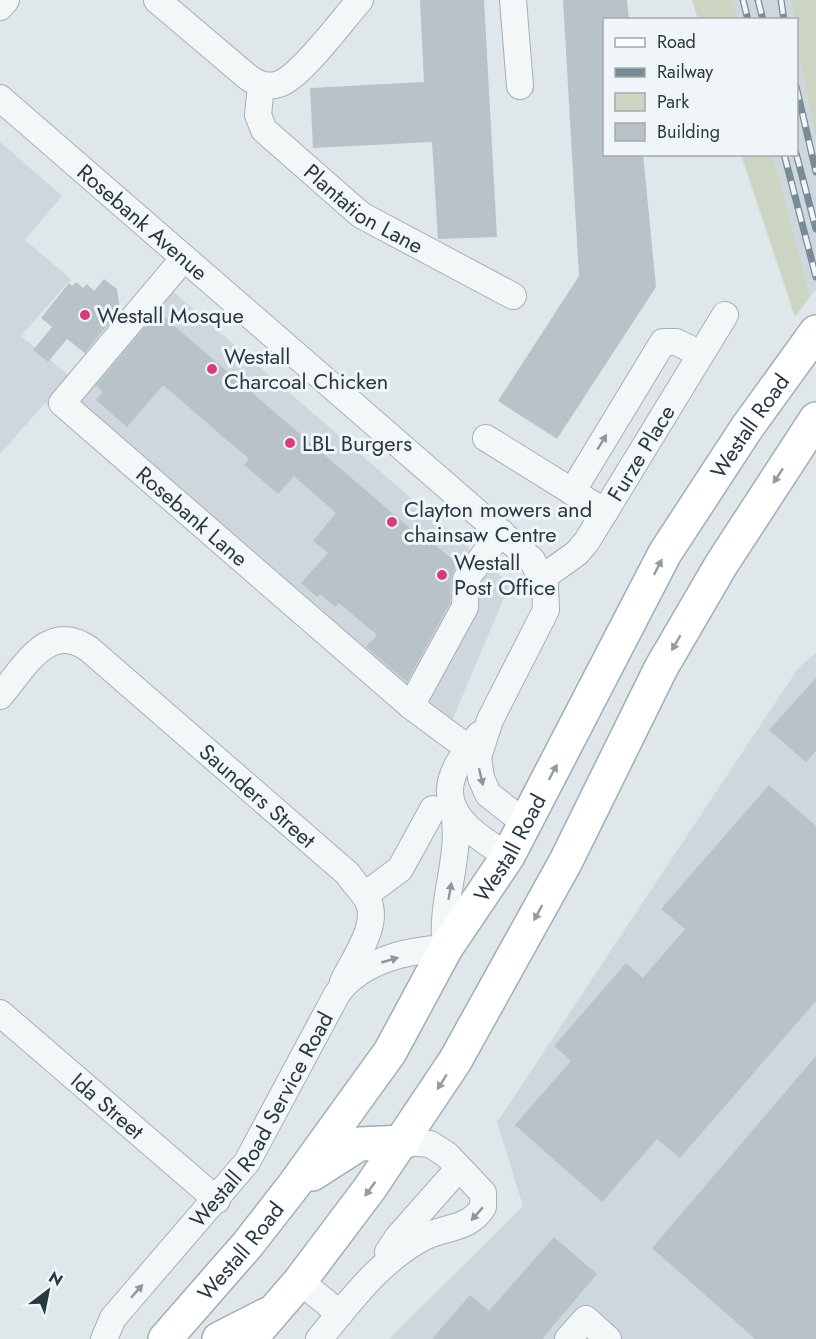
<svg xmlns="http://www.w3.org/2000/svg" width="816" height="1339" font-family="Jost,sans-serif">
<rect width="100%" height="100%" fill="#e0e7eb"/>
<!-- built -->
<g fill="#ced7dd">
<polygon points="732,0 791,0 794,19 738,19"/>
<polygon points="797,36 816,137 816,289 810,297 773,155 796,154"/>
<polygon points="0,142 62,196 25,240 71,279 21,336 68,375 155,276 510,584 442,744 45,403 0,454"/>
<polygon points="816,652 816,1339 389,1339 523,1206 497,1122 797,670"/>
</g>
<!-- green -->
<g fill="#ccd5c1">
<polygon points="692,0 732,0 738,19 698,19"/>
<polygon points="791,0 816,0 816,137 799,53 796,20 794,19"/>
<polygon points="741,155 773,155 810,297 795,317"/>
</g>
<!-- building -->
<g fill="#b7c2c9">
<polygon points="420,0 484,0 497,237 438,239 432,142 313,148 310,88 424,82"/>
<polygon points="563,0 627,0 629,20 604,20 604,154 643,154 656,287 557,439 498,401 579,276"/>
<polygon points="104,279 117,289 120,310 85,353 67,339 48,362 33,350 52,327 41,318 69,283 72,286 76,282 83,288 87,284 94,291"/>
<polygon points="158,312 426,542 428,539 457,563 451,578 450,603 407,682 366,647 377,635 339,603 335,607 320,594 317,597 301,583 328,553 313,541 336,513 294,476 278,494 244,465 249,459 163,385 127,427 96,400 103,392 96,385"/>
<polygon points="816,678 816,751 806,762 769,730"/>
<polygon points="769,785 816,826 816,1001 680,1158 657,1139 602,1202 515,1125 571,1061 554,1046 626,963 643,978 685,929 661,909"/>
<polygon points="816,1056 816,1339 755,1339 652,1248"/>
<polygon points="554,1237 597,1274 542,1339 432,1339 470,1295 489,1311"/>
</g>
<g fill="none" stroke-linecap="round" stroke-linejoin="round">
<defs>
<g id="minor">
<path d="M 157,0 L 249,78 C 258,84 267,88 279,84 C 301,77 343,19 360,0"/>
<polyline points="513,0 520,86"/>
<polyline points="0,7 6,0"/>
<path id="s1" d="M 261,85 L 258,115 L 264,130 L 361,215 L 513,296"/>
<path id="s2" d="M 0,98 L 532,560 L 545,586 L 546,610 L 490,720 L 478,757 L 481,778 L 488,794 L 526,824"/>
<path id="s3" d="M 184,258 L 62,403 L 411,706 L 469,749"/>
<polyline points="486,438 605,512"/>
<polyline points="572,492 663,342 676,342 701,354"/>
<path id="s4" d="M 542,578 L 577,553 L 587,541 L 725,315"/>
<path id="s5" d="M 0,696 C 24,668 48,620 89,649 L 348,874 C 354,884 363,891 368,901 C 380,925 353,960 343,982"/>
<polyline points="411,706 465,607 466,579 501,532"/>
<path d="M 479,735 C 472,745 463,755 457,766 C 433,811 476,836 508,856"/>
<polyline points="365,895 400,869 433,809"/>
<path id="s6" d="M 0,1013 L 217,1200"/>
<polyline points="388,1252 398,1237 459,1168"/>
<polyline points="300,1281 340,1314"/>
<path id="s7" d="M 104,1339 L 113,1318 L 247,1162 L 337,994 C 360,961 407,950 446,948 C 439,900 464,855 453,807"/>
<path d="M 319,1339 C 350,1302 380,1260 424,1237 C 445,1227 470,1229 483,1207 L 483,1193 L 447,1155 L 430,1144 L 404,1142"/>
<polyline points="568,1339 586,1319 608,1339"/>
</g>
<g id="major">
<polyline points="312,1174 359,1144 404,1142"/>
<path id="s8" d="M 165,1339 L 248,1244 L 294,1185 L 390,1052 L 446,948 L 508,856 L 665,553 L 746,429 L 816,332"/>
<polyline points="219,1339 266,1315"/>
<polyline points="250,1339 300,1281 370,1188 455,1061 566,861 661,668 721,565 816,419"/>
</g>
</defs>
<!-- minor casing -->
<use href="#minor" stroke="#a5b0b6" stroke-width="28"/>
<!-- major casing -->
<use href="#major" stroke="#9eafb7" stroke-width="36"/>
<!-- minor -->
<use href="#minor" stroke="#f3f7f8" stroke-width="26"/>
<!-- major -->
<use href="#major" stroke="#fff" stroke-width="33"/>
<defs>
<g id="rail">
<polyline points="743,0 748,20"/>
<polyline points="758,0 763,20"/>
<polyline points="781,0 784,20"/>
<polyline points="796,86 816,172"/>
<polyline points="796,153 816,229"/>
<polyline points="784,154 816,277"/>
</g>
</defs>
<!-- rail casing -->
<use href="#rail" stroke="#788c96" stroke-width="7"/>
<!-- rail -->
<use href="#rail" stroke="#f0f5f8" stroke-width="4.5" stroke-dasharray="14" stroke-linecap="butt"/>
</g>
<!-- one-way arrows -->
<defs><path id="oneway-solid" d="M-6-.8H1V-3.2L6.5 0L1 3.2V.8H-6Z" transform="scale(1.5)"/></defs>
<g fill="#8d989e">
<use href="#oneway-solid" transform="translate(602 442) rotate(-59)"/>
<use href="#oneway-solid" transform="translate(481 777) rotate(77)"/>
<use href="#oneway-solid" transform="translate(450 891) rotate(-80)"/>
<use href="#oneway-solid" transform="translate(390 960) rotate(-16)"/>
<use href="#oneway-solid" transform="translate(477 1214) rotate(131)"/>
<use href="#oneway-solid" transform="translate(137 1291) rotate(-49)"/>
</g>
<g fill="#939ca2">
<use href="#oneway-solid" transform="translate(778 476) rotate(123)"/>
<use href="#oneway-solid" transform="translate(658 567) rotate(-63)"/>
<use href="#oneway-solid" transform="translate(676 643) rotate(120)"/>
<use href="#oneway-solid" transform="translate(553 772) rotate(-62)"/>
<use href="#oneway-solid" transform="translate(538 913) rotate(118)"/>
<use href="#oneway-solid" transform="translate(442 1082) rotate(122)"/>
<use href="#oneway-solid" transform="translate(370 1189) rotate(126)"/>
</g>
<!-- markers -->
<g fill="#db3a80" stroke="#f0f5f8" stroke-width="2">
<circle cx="85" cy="315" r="6"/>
<circle cx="212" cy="369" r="6"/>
<circle cx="290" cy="443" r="6"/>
<circle cx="392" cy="522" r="6"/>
<circle cx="442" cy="575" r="6"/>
</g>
<g text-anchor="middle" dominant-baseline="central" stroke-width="6" stroke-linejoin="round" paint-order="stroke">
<!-- street labels -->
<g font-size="22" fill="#273a44" stroke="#f0f5f8">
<text stroke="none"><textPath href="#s1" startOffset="174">Plantation Lane</textPath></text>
<text stroke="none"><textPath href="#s2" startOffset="189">Rosebank Avenue</textPath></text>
<text stroke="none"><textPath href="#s8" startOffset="1088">Westall Road</textPath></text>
<text stroke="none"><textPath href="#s4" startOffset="162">Furze Place</textPath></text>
<text stroke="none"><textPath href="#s3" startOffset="362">Rosebank Lane</textPath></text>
<text stroke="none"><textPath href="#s5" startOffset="338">Saunders Street</textPath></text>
<text stroke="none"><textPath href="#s8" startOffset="602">Westall Road</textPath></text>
<text stroke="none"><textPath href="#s6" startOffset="142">Ida Street</textPath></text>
<text stroke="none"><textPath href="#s7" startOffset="272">Westall Road Service Road</textPath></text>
<text stroke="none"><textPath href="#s8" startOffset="116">Westall Road</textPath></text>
</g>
<!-- poi labels -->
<g font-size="22" fill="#273a44" stroke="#f0f5f8" text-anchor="start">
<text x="97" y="315">Westall Mosque</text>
<text x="224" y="356">Westall<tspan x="224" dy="25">Charcoal Chicken</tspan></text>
<text x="302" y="443">LBL Burgers</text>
<text x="404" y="509">Clayton mowers and<tspan x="404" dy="25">chainsaw Centre</tspan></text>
<text x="454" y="562">Westall<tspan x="454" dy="25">Post Office</tspan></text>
</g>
</g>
<!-- legend -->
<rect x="603" y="18" width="195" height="138" fill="#f0f5f8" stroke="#a0aab0" stroke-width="1.5"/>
<rect x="615" y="38" width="30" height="9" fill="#ffffff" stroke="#a0aab0" stroke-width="1.5"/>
<text x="657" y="48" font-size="18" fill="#273a44">Road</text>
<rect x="615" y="68" width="30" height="9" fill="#788c96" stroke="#a0aab0" stroke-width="1.5"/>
<text x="657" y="78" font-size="18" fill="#273a44">Railway</text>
<rect x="615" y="93" width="30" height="18" fill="#ccd5c1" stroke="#a0aab0" stroke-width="1.5"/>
<text x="657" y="108" font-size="18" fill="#273a44">Park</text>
<rect x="615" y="123" width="30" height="18" fill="#b7c2c9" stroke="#a0aab0" stroke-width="1.5"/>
<text x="657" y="138" font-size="18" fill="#273a44">Building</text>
<!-- north arrow -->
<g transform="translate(48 1291) rotate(32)" stroke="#f0f5f8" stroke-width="4.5" paint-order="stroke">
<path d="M0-4.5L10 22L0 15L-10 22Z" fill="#273a44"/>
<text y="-9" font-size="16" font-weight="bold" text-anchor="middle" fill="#273a44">N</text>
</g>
</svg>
